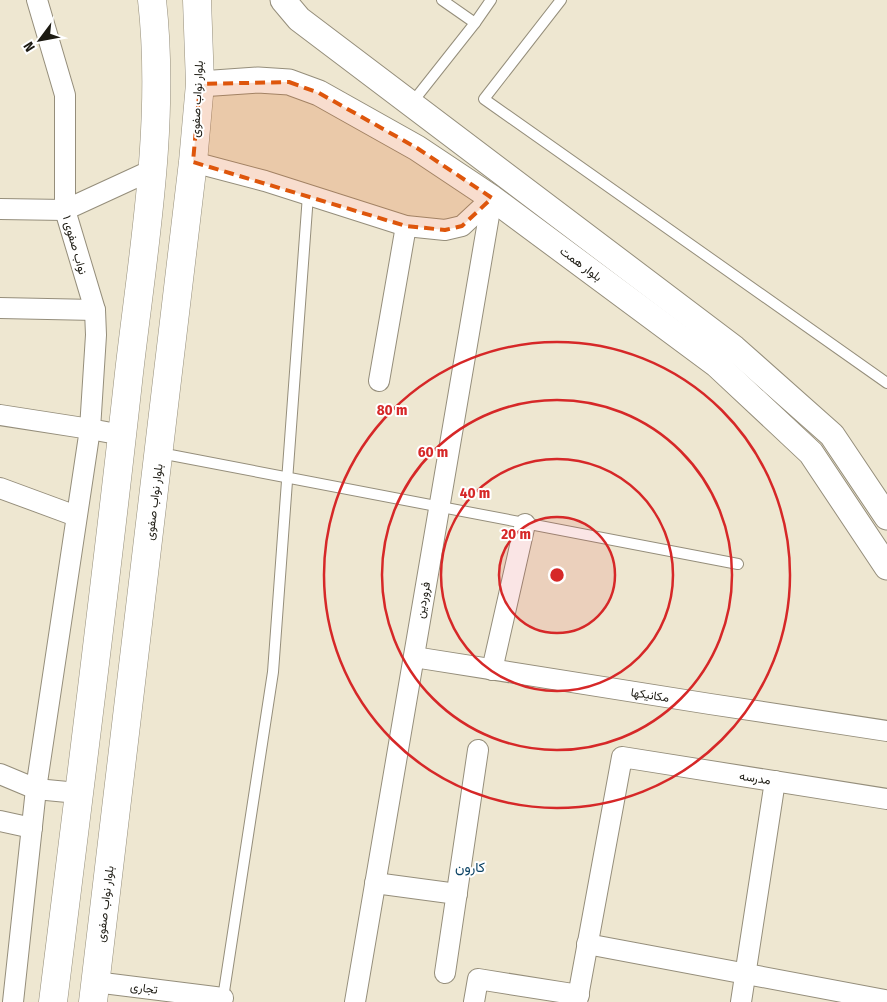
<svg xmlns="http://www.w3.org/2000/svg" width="887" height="1002" font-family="'Fira Sans Condensed',Vazirmatn,sans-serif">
<rect width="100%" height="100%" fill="#eee7d1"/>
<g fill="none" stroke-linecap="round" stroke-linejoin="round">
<defs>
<g id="service">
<polyline points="442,0 475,23"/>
<polyline points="561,0 484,99 887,383"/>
<polyline points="411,104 475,23 491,0"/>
<polyline points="160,453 738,564"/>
<polyline points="223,998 273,672 308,195"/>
</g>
<g id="minor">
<polyline points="37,0 65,95 65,210 95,310 96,335 90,429 122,435"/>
<polyline points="193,162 265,181 406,226 445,230 462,226 492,198"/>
<polyline points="0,209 65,210 152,170"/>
<polyline points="0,308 95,310"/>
<polyline points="379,381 406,226"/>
<polyline points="0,415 90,429 36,789 13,1002"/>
<polyline points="0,488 76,516"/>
<polyline points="414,657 710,704 887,731"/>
<polyline points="492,670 525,524"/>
<polyline points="0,774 36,789 78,793"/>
<polyline points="0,821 32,828"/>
<polyline points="375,883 457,894"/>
<polyline points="587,944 885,1000"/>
<polyline points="445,973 478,750"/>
<polyline points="95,982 223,998"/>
<polyline points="355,1002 492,198"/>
<polyline points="474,1002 478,979 579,995"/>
<polyline points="577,1002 622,757 887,799"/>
<polyline points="741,1002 775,781"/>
</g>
<g id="tertiary">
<polyline points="283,0 299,19 734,348 832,435 887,517"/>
<polyline points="200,84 258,80 289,82 319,93 417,148 492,198 717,365 811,453 887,567"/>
</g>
<g id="primary">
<path d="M 53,1002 C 79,793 106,583 129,373 C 143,251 166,123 152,0"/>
<polyline points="93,1002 193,162 200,84 197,0"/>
</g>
</defs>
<!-- service casing -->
<use href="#service" stroke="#958e7b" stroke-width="12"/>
<!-- minor casing -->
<use href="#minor" stroke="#958e7b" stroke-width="22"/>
<!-- tertiary casing -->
<use href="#tertiary" stroke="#958e7b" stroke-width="27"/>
<!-- primary casing -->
<use href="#primary" stroke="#958e7b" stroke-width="29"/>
<!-- service -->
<use href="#service" stroke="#fff" stroke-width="10"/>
<!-- minor -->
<use href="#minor" stroke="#fff" stroke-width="20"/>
<!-- tertiary -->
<use href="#tertiary" stroke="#fff" stroke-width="25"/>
<!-- primary -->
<use href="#primary" stroke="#fff" stroke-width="28"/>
</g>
<!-- marked area -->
<path fill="#de560c" fill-opacity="0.2" stroke="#de560c" stroke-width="4" stroke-dasharray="10 6" stroke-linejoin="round" d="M 289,82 L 319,93 L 417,148 L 492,198 L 462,226 L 445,230 L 406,226 L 193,162 L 200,84 Z"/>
<!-- distance rings -->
<circle cx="557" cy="575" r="58" fill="#d62828" fill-opacity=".12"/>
<g fill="none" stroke="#d62828" stroke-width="2.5">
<circle cx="557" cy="575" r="58"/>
<circle cx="557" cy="575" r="116"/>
<circle cx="557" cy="575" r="175"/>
<circle cx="557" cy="575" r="233"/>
</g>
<g text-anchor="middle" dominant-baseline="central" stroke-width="4" stroke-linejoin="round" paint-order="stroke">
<!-- street labels -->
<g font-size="12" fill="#1c1a12" stroke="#fff">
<text transform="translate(197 99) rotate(-87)">بلوار نواب صفوی</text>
<text transform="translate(75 245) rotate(74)">نواب صفوی ۱</text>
<text transform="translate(581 264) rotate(37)">بلوار همت</text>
<text transform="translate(154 502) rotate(-83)">بلوار نواب صفوی</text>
<text transform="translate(423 600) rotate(-80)">فروردین</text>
<text transform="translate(650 695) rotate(9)">مکانیکها</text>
<text transform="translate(755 778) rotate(9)">مدرسه</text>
<text transform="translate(105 904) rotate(-83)">بلوار نواب صفوی</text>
<text transform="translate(144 988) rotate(8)">تجاری</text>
</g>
<!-- neighbourhood labels -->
<g font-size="14" fill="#0a4264" stroke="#fff">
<text x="470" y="867">کارون</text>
</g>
</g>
<circle cx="557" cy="575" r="8" fill="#d62828" stroke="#fff" stroke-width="2.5"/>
<g font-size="15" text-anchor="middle" font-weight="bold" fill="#d62828" stroke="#fff" stroke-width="4" stroke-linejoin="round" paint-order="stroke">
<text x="392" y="415">80 m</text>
<text x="433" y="457">60 m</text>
<text x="475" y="498">40 m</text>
<text x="516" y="539">20 m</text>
</g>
<!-- north arrow -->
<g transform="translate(40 40) rotate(238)" stroke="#ffffff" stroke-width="4" paint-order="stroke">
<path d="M0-4L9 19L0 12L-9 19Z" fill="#1c1a12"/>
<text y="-8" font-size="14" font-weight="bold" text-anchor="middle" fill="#1c1a12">N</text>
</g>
</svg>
